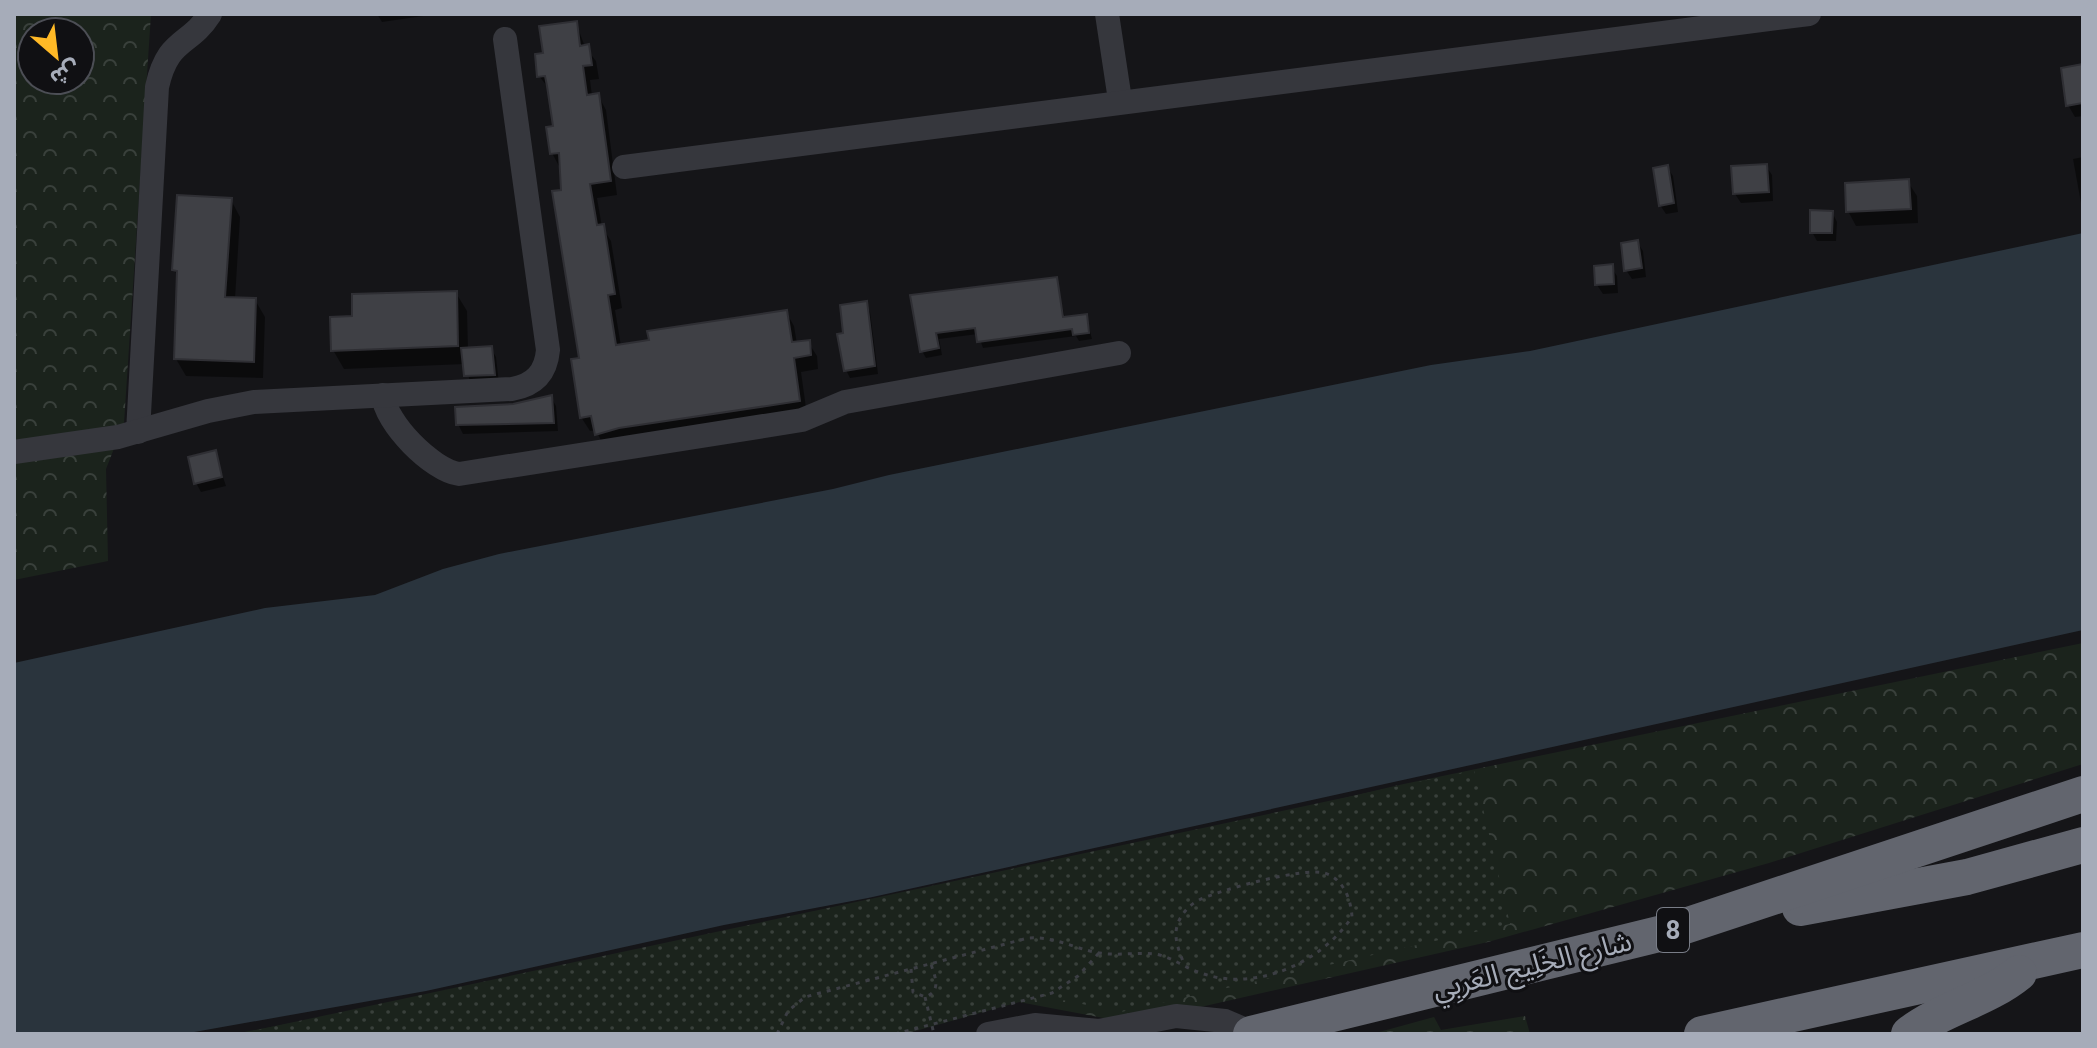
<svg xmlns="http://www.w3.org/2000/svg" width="2097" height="1048" font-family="Roboto,'Noto Sans Arabic',sans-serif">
<defs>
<pattern id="forest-crowns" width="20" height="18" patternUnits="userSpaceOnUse" patternTransform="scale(2)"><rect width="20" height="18" fill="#1b231c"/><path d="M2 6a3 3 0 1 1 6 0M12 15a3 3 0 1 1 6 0" fill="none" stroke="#39403b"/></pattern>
<pattern id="park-dots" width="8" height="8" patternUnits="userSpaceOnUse" patternTransform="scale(2)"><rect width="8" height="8" fill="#1b231c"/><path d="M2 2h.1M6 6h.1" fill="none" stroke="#39403b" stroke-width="1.8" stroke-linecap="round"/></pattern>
</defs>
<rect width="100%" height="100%" fill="#151518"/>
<!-- forest -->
<g fill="url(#forest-crowns)" fill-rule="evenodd">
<path d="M 14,14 L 151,14 L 124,423 L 106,469 L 108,561 L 14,580 ZM 32,32 L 80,32 L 80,80 L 32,80 Z"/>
<polygon points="2083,643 2083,764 1769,863 1488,942 1130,1023 1019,1002 905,1034 234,1034 809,924 1399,785"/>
<polygon points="1525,1016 1530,1034 1372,1034 1434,1017 1441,1030"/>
</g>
<!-- park -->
<polygon fill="url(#park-dots)" points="1474,770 1510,924 1121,1012 1043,996 893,1034 238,1034"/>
<!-- water -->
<polygon fill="#2a343d" points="2083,233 2083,630 868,898 724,925 426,991 183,1034 14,1034 14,663 265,608 375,595 443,569 499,554 833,489 889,475 1431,365 1530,351"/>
<!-- shadow -->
<g fill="#0007">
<polygon points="377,14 437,14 382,22"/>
<polygon points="576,23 585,47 596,61 599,79 590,80 592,96 598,95 606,110 617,195 597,198 602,227 611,241 622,308 615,310 621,346 786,312 794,326 797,344 808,342 817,356 818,369 801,372 807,415 605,449 596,430 590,431 581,417 582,359 560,168 552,153 555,128 550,90 539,76 545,55"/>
<polygon points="2083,67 2083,116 2075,117 2068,105"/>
<polygon points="2083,157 2083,214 2073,159"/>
<polygon points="1766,166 1772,175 1773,201 1741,203 1735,194"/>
<polygon points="1667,167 1673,176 1678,212 1666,214 1660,205"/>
<polygon points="1908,182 1917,196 1918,223 1856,226 1848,211"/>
<polygon points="231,200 240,217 235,299 255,300 265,317 263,378 186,376 176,359 179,278 174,270"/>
<polygon points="1832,212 1837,222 1836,241 1817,241 1812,232"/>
<polygon points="1637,242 1643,251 1646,277 1632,279 1626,270"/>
<polygon points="1611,267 1617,276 1618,293 1603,294 1597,285"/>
<polygon points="1056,279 1065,318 1086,316 1092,339 1079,341 1076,336 983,348 978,334 939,339 942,355 926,358 922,351 912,296"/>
<polygon points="456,293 467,311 468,350 491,348 496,357 499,384 471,385 465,364 344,369 333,350 354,318"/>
<polygon points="866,304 870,312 878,374 850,378 846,370"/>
<polygon points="551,397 556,406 558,431 463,434 458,424"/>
<polygon points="215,453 226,486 201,492 196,483"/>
</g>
<!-- building -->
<g fill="#3f4045" stroke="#2f2f34" stroke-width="2">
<polygon points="577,21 580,46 589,44 592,65 583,66 587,95 599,93 611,181 590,184 597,225 604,224 615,294 608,295 616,345 649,340 647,331 787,310 792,342 810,340 811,355 794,358 800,401 619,428 595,435 591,416 580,418 571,359 579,358 552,191 561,190 559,153 550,154 546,127 553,126 547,86 545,76 537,77 535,54 543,53 539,26"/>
<polygon points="2083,64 2083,103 2066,106 2061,68"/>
<polygon points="1767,164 1769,192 1733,194 1731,166"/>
<polygon points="1668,165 1674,203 1659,206 1653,168"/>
<polygon points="1909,179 1911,209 1846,212 1845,183"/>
<polygon points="177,195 232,198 225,297 256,298 254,362 174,359 177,271 172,270"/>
<polygon points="1810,210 1833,211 1832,233 1810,233"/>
<polygon points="1638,240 1642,268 1624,271 1621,243"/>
<polygon points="1613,264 1614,284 1595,285 1594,266"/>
<polygon points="1057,277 1063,317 1087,314 1089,333 1073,335 1072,329 977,342 975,328 936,333 939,348 920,352 910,295"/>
<polygon points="457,291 458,346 331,351 330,317 352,316 352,294"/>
<polygon points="867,301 875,366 844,371 837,334 843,333 840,305"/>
<polygon points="492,346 495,375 464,376 461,348"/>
<polygon points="552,395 554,423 456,425 455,407 513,404"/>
<polygon points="216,450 222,477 194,484 188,457"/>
</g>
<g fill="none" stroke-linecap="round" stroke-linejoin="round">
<!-- path -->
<g stroke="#3c3e44" stroke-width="3" stroke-dasharray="4 6" stroke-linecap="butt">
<path d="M 911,969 L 913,992 L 925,997 C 942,991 935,977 931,964"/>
<polyline points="925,997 934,1034"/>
<polyline points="668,1034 687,1034"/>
<path d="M 777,1034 L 788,1011 L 805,997 L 1028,938 C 1055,936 1074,949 1100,953 C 1118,956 1137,952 1155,954 C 1172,957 1185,968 1201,973 C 1256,993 1322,962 1352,917 C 1351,899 1343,878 1324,873 C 1304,867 1219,890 1199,900 C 1191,904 1185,910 1181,917 C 1171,933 1178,948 1184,964"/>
<polyline points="895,1034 1052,993 1078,976 1099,953"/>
</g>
<!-- minor -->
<g stroke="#36373d" stroke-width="24">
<polyline points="1107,14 1120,100"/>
<polyline points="624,167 1809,14"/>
<path d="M 383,395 C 385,423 432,470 459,474 L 802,420 L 845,402 L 1119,353"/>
<path d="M 138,432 L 157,87 C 168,37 189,47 210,14"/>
<path d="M 14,452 L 118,437 L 208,411 L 254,402 L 512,389 C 535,385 546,372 548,350 L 505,39"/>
<polyline points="988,1034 1035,1025 1099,1031 1176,1016 1225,1021 1253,1033"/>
</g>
<!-- highway -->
<g stroke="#62656e" stroke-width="36">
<polyline points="1800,908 1967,877 2083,845"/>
<polyline points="1251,1034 1667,932 2083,794"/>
<polyline points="1702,1034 2083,950"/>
<path d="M 1909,1034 C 1943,1008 1986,1000 2019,973"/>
</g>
</g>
<g text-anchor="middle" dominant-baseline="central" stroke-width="6" stroke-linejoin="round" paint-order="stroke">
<!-- shield labels -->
<rect fill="#101013" stroke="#797d87" stroke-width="2" x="1657" y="908" width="32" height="44" rx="6"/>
<g font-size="26" font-weight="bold" fill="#a6acb9">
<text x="1673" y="930">8</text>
</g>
<!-- street labels -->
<g font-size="28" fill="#a6acb9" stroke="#101013">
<text transform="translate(1532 965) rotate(-14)">شارع الخَلِيج العَربِي</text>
</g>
</g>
<!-- border -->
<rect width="2097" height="1048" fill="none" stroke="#a6acb9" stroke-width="32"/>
<!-- north arrow -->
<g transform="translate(56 56) rotate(152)"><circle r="38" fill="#101013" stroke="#4c4e55" stroke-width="2"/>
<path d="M0-6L14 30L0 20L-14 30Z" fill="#ffb926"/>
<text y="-12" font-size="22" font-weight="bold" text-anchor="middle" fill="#a6acb9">ش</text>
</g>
</svg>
